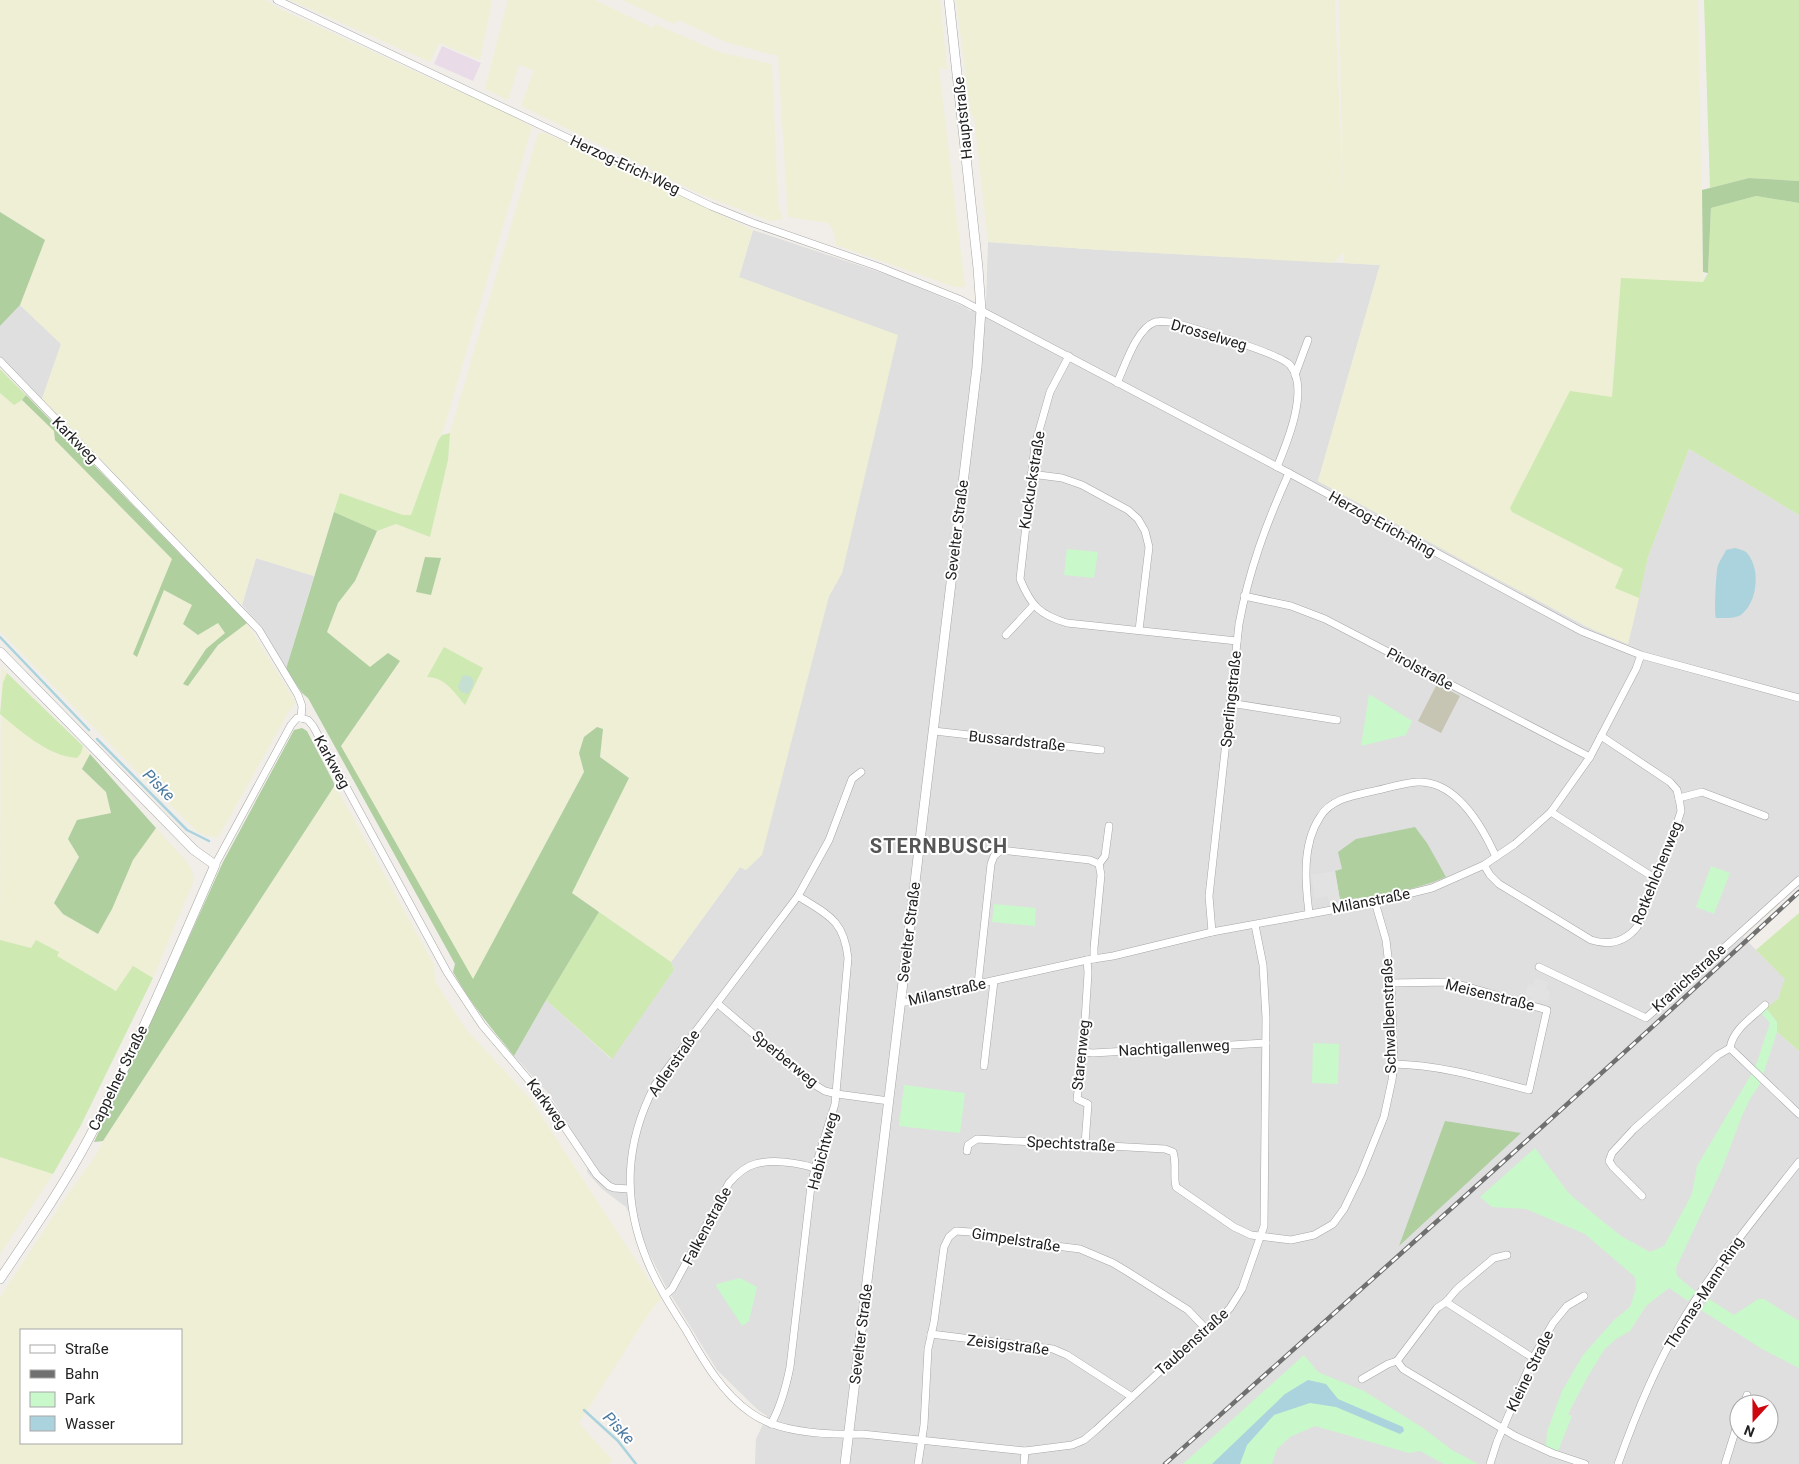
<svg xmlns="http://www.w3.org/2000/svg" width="1799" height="1464" font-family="Roboto,sans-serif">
<rect width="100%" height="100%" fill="#f1eee9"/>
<!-- residential -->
<g fill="#e0dfdf" fill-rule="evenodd">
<path d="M 753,230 L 894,277 L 965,307 L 970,311 L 986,304 L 988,242 L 1102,250 L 1380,265 L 1318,481 L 1585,626 L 1628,644 L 1648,557 L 1689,449 L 1799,515 L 1799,886 L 1743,937 L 1786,979 L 1778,999 L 1777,1032 L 1799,1051 L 1799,1464 L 755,1464 L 756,1439 L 767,1416 L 758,1410 L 717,1370 L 666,1287 L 626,1207 L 602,1189 L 587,1172 L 588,1157 L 549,1094 L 514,1056 L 546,1000 L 611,1059 L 674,970 L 671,962 L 740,867 L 746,870 L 829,596 L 842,573 L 857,506 L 739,277 ZM 1739,1404 L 1769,1404 L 1769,1434 L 1739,1434 Z"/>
<polygon points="20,305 61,344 42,399 0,358 0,326"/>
<polygon points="256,558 314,576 286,669 258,623 242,605"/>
</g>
<!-- industrial -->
<polygon fill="#eadbe8" points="442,46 481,63 473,81 434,64"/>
<!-- construction -->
<polygon fill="#c6c5b4" points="1437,684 1460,696 1441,733 1418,721"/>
<!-- farmland -->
<g fill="#eeefd5" fill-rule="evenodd">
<polygon points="0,0 266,0 276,7 451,88 499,108 532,127 442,435 438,441 411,515 403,515 340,493 314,576 256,558 242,605 42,399 61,344 20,305 45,240 0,212"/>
<polygon points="290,0 492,0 480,60 439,43 430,62"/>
<polygon points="508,0 595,0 653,28 655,24 719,52 772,64 778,204 783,219 770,221 700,194 521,106 534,70 519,65 508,100 485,89"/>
<polygon points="622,0 940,0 947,69 939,68 965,287 955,287 836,245 834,232 829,223 788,217 778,55 769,54 726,42 678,20 674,24"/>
<polygon points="956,0 1335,0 1343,198 1339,0 1698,0 1703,282 1615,350 1612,397 1570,392 1512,512 1623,569 1615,588 1639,598 1628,644 1596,631 1484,572 1318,481 1380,265 1344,263 1344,252 1333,263 1102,250 988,242 974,116 971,115"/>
<path d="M 544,132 L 753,230 L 739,277 L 898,335 L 842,573 L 829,596 L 762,855 L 746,870 L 740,867 L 671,962 L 572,893 L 629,778 L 600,757 L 603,729 L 579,753 L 584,772 L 473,980 L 341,746 L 400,661 L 370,668 L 327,632 L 338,603 L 355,581 L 377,531 L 396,524 L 430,537 L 448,460 L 450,433 L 538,134 ZM 483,669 L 447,683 L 436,677 L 427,677 Z"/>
<polygon points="0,393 14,405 22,400 54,431 55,440 172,559 138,656 164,590 193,605 183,624 198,635 218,623 225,633 206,649 188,686 218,645 247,623 296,703 289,711 218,838 204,835 198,832 162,797 0,631"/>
<polygon points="1,665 7,673 3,683 81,753 83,746 90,754 82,769 106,792 111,813 77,820 79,856 54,903 63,914 98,934 112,909 133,860 156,828 186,861 192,870 194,880 153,978 133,966 117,991 56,956 59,952 36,940 31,948 0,940"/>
<path d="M 335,785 L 434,965 L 435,981 L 465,1028 L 531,1100 L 661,1299 L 651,1310 L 579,1423 L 612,1460 L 609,1464 L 0,1464 L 0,1297 L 68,1194 L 94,1158 L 103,1141 ZM 21,1330 L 181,1330 L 181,1443 L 21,1443 Z"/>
<polygon points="0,1157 53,1174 0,1254"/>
</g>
<!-- grass -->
<g fill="#cee9b1">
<polygon points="1704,0 1799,0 1799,181 1749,178 1710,188"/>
<polygon points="1756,196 1799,203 1799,515 1689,449 1648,557 1639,598 1615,588 1623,569 1512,512 1510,508 1570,391 1612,397 1621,278 1703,282 1708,273 1711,208"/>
<polygon points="0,369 26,395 22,400 14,405 0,393"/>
<polygon points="450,433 448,460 430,537 396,524 377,531 334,512 340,493 403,515 411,515 438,441 442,435"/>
<path d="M 444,647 L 483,668 L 465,705 C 454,692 445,677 427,677 Z"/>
<path d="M 7,673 L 83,746 L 81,753 L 77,758 C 48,756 22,732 0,714 L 3,683 Z"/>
<polygon points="599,912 671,962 674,970 612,1059 546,1000"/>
<polygon points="1799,913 1799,1051 1777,1032 1777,1022 1766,1008 1778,999 1785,979 1756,950"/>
<polygon points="0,940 31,948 36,940 59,952 57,956 116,991 133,966 153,978 80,1127 53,1174 0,1157"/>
</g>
<!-- forest -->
<g fill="#afcf9f">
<polygon points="1749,178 1799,181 1799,203 1756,196 1711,208 1708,273 1703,272 1702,190"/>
<polygon points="0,212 45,240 20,305 0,326"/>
<polygon points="26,395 247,623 218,645 188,686 183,684 206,649 225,633 218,623 198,635 183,624 192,605 164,590 137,657 133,654 172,559 55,440 54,431 22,400"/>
<path d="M 334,512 L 377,531 L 355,581 L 338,603 L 327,632 L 370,667 L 388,653 L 400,661 L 341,746 L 473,979 L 584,772 L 579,753 L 584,737 L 597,727 L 603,729 L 600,757 L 629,778 L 572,893 L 599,912 L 546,1000 L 514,1056 C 492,1029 470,1003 453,972 L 455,964 L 308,698 L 302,693 L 286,669 Z"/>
<polygon points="425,557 441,558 431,595 416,592"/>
<polygon points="302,728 307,731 335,785 103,1141 94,1142 168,984 223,862 294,730"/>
<polygon points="90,754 156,828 133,860 112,909 98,934 63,914 54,903 79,857 68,839 77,820 111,813 106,792 82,769"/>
<path d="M 1415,827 L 1427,843 L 1446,877 C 1413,891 1376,897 1340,900 L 1335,871 L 1342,869 L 1338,852 L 1356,839 Z"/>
<polygon points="1445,1121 1521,1133 1399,1246"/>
</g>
<!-- wetland -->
<polygon fill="#c6dfd3" points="463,675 469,676 473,679 473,686 468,694 461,692 458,687"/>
<!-- park -->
<g fill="#c9f8cb">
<polygon points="1067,549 1098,552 1094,578 1064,575"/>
<polygon points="1369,694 1412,721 1406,735 1361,746"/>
<polygon points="1711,866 1730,873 1714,914 1696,907"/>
<polygon points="994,904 1036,908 1035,926 992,922"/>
<polygon points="1766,1008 1777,1022 1777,1032 1760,1084 1750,1099 1742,1116 1722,1169 1676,1268 1677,1276 1696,1292 1688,1301 1669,1288 1646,1306 1630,1331 1616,1339 1604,1350 1587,1378 1568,1414 1572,1416 1558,1451 1546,1446 1547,1432 1562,1391 1583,1355 1614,1320 1630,1307 1636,1289 1635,1277 1585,1234 1526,1209 1492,1207 1480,1197 1535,1148 1567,1191 1574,1198 1621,1236 1650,1252 1664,1246 1692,1194 1697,1166 1755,1068 1770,1023 1761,1013"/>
<polygon points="1313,1043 1339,1044 1338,1084 1312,1083"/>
<polygon points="904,1085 965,1093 960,1133 899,1126"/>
<polygon points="740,1278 757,1287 749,1321 742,1326 716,1286 717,1284"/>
<polygon points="1709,1299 1734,1315 1758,1299 1764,1299 1799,1321 1799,1368 1762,1349 1701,1310"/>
<polygon points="1304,1355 1318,1372 1364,1391 1423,1428 1452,1450 1478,1464 1444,1464 1420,1451 1409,1453 1315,1426 1290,1437 1277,1449 1272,1464 1183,1464"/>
</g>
<!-- parking -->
<g fill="#e2e2e2">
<polygon points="1335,871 1340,900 1329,902 1328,896 1315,898 1311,875"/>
<polygon points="1535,978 1548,982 1546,990 1550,991 1548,1001 1540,999 1538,1004 1531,1001 1532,997 1525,995 1528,984 1533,985"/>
</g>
<!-- water -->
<g fill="#abd3dd">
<path d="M 1735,548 C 1739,549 1743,550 1746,552 C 1761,567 1758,601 1742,614 C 1736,619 1724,618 1716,618 C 1714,613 1716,570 1718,565 C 1720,560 1724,555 1726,550 Z"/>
<polygon points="1308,1380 1326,1384 1338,1399 1403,1427 1404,1431 1400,1434 1336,1407 1310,1403 1274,1415 1247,1445 1240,1464 1212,1464 1285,1394"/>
</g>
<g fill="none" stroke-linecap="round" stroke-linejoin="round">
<!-- stream -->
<g stroke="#abd3dd" stroke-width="2.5">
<polyline points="0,637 89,730"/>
<polyline points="97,739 187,830 209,841"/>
<polyline points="584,1410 618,1441 636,1464"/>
</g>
<defs>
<g id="minor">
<polyline points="277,0 711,206 753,223 879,267 961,300 1289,473 1581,631 1641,655 1799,698"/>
<path d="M 1069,356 L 1050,392 L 1035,445 L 1020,579 C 1031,606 1040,615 1067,623 L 1237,641"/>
<polyline points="0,361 259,630 298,695 302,706 301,718"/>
<polyline points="1295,375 1308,340"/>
<path d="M 1117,383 C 1125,366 1136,329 1155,322 C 1160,321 1167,322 1172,322 C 1192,328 1280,353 1290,365 C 1310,388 1287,443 1277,467"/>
<polyline points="1031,474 1062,478 1082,485 1128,510 1138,519 1145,531 1149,547 1139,630"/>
<polyline points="1244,596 1291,606 1325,619 1590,757"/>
<polyline points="1006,635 1033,606"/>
<polyline points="1230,703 1337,720"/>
<polyline points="301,718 308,720 313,726 447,972 482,1025 549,1104 597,1175 609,1186 614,1188 629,1189"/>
<polyline points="934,731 1101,750"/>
<path d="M 861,772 L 852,779 L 829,840 L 798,896 L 655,1085 C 625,1143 622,1199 647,1260 C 657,1285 672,1308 686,1330 C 703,1360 722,1393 751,1413 C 779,1433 828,1435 862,1434 L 1025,1451 L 1072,1445 L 1084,1440 L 1096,1430 L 1206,1329 L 1219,1320 L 1230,1308 L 1242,1289 L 1264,1226 L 1266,1018 L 1263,965 L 1255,925"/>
<polyline points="1679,798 1702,792 1765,816"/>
<polyline points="1551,812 1656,879"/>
<polyline points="1099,864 1105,856 1109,826"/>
<polyline points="215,865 291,725 297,718 301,718"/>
<path d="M 1484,865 L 1490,875 L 1499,884 L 1591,940 C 1610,946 1625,942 1637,927 L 1670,845 L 1681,811 L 1680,804 L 1677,790 L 1670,782 L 1601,736"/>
<path d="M 1309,913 C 1305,882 1302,844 1320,817 C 1330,800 1351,796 1369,792 C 1385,789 1402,783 1418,782 C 1457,781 1482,826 1496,857"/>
<path d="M 1212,932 L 1209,896 L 1239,624 C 1249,570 1266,524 1289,473"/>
<polyline points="1539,967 1646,1018 1799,880"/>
<path d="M 1391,983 L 1451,982 L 1547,1010 L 1529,1090 C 1483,1078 1441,1065 1394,1064"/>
<polyline points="978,984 991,864 994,856 1001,850 1090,860 1099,864 1101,875 1094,948 1094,959"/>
<polyline points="901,1002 911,1002 978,984 1087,960 1113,956 1212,932 1375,902 1432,888 1484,865 1515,844 1551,812 1590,757 1636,669 1641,655"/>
<polyline points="718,1004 810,1082 825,1091 837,1094 889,1101"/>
<polyline points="1730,1048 1799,1114"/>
<path d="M 1730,1048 C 1733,1029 1752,1018 1765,1005"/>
<polyline points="1083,1052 1093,1053 1266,1043"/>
<polyline points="984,1066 994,981"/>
<polyline points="1085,1144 1088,1104 1077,1099 1083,1052 1088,973 1087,960"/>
<path d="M 967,1151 L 968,1145 L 977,1139 L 1165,1149 L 1173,1152 C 1177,1164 1173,1175 1176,1187 L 1234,1227 L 1251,1235 L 1291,1240 L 1314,1235 L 1333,1224 L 1344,1209 L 1361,1174 L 1384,1117 L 1392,1080 L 1394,1064 L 1391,983 L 1386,940 L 1375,902"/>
<polyline points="1642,1196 1613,1167 1609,1161 1612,1153 1634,1129 1718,1055 1730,1048"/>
<polyline points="1507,1255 1494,1258 1457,1289 1446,1302 1437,1308 1397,1361 1403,1369 1515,1436 1552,1453 1585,1464"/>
<path d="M 665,1295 L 672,1289 L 729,1183 C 736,1175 744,1167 755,1164 C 773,1159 797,1163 815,1168"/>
<polyline points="1446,1302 1533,1358"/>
<polyline points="931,1334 1053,1349 1067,1355 1132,1397"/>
<polyline points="1362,1379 1388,1364 1397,1361"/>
<polyline points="1744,1404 1747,1395"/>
<path d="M 771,1424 C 781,1406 786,1387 790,1367 L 811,1186 L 815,1168 L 835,1104 L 848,958 C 844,920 828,915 798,896"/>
<polyline points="918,1464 924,1425 928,1349 934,1322 944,1247 949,1237 956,1231 971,1232 993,1238 1080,1249 1113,1263 1128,1272 1188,1310 1206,1329"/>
<polyline points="1024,1464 1025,1451"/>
<polyline points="1490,1464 1497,1442 1533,1358 1553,1323 1567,1306 1584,1296"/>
<path d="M 1618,1464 C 1635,1416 1654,1369 1680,1325 C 1714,1267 1758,1214 1799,1162"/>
<polyline points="1725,1464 1739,1419"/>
</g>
<g id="tertiary">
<path d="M 0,652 L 194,850 L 215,865 C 175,957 136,1049 89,1138 C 63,1187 31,1233 0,1279"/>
<polyline points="845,1464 977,367 981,310 978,268 949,0"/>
</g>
</defs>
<!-- minor casing -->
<use href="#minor" stroke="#a6a6a6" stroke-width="8"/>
<!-- tertiary casing -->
<use href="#tertiary" stroke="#a6a6a6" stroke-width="10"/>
<!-- minor -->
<use href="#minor" stroke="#fff" stroke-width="7"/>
<!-- tertiary -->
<use href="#tertiary" stroke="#fff" stroke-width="9"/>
<defs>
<path id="rail" d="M 1165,1464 C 1377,1275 1590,1086 1799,892"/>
</defs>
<!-- rail casing -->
<use href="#rail" stroke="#707070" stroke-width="4.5"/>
<!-- rail -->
<use href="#rail" stroke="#fff" stroke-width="2.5" stroke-dasharray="8" stroke-linecap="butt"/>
</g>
<g text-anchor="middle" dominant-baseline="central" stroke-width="4" stroke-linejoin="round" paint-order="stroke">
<!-- street labels -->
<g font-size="15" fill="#222" stroke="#fff">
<text transform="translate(963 118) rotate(-96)">Hauptstraße</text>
<text transform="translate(625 165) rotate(25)">Herzog-Erich-Weg</text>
<text transform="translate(1209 335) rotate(16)">Drosselweg</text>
<text transform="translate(75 440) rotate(46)">Karkweg</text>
<text transform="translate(1032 480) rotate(-81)">Kuckuckstraße</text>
<text transform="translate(1382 524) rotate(29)">Herzog-Erich-Ring</text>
<text transform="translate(957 530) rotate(-83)">Sevelter Straße</text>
<text transform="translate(1420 669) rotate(28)">Pirolstraße</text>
<text transform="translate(1231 699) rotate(-84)">Sperlingstraße</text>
<text transform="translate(1017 741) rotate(6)">Bussardstraße</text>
<text transform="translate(332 762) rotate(61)">Karkweg</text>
<text transform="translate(1657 873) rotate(-68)">Rotkehlchenweg</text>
<text transform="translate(1371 901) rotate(-11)">Milanstraße</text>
<text transform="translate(909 932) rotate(-83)">Sevelter Straße</text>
<text transform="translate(1689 978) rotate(-42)">Kranichstraße</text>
<text transform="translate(947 992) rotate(-13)">Milanstraße</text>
<text transform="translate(1490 995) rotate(14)">Meisenstraße</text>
<text transform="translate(1389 1016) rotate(-92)">Schwalbenstraße</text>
<text transform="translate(1174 1048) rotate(-3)">Nachtigallenweg</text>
<text transform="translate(1081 1055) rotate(-84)">Starenweg</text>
<text transform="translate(785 1059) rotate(39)">Sperberweg</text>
<text transform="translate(674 1063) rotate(-55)">Adlerstraße</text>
<text transform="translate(118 1078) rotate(-64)">Cappelner Straße</text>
<text transform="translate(547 1104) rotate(54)">Karkweg</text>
<text transform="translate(1071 1144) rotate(3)">Spechtstraße</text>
<text transform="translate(823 1151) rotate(-75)">Habichtweg</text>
<text transform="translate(707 1226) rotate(-62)">Falkenstraße</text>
<text transform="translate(1016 1240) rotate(9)">Gimpelstraße</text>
<text transform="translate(1704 1293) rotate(-57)">Thomas-Mann-Ring</text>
<text transform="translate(861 1334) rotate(-83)">Sevelter Straße</text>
<text transform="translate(1192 1342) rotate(-42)">Taubenstraße</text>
<text transform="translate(1008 1345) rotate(7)">Zeisigstraße</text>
<text transform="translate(1530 1371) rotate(-64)">Kleine Straße</text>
</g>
<!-- water labels -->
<g font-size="16" font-style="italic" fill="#4a78a0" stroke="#fff">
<text transform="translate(159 785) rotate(45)">Piske</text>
<text transform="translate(619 1428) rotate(46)">Piske</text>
</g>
<!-- district labels -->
<g font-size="20" font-weight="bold" letter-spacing="1" fill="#555" stroke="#fff">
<text x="939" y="846">STERNBUSCH</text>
</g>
</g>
<!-- legend -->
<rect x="20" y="1329" width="162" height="115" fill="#ffffff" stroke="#a7a7a7"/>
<rect x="30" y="1345" width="25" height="8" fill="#ffffff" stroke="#a7a7a7"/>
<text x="65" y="1354" font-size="15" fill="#222222">Straße</text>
<rect x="30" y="1370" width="25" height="8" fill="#707070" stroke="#a7a7a7"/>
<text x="65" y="1379" font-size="15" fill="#222222">Bahn</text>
<rect x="30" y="1392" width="25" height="15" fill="#c9f8cb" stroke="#a7a7a7"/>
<text x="65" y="1404" font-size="15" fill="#222222">Park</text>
<rect x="30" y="1416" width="25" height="15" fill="#abd3dd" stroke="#a7a7a7"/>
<text x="65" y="1429" font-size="15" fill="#222222">Wasser</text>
<!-- north arrow -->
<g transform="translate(1754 1419) rotate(201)"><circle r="24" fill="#ffffff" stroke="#a7a7a7"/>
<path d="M0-4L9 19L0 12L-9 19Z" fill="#cd070d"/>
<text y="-8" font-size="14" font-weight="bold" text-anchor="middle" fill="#222222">N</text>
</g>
</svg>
